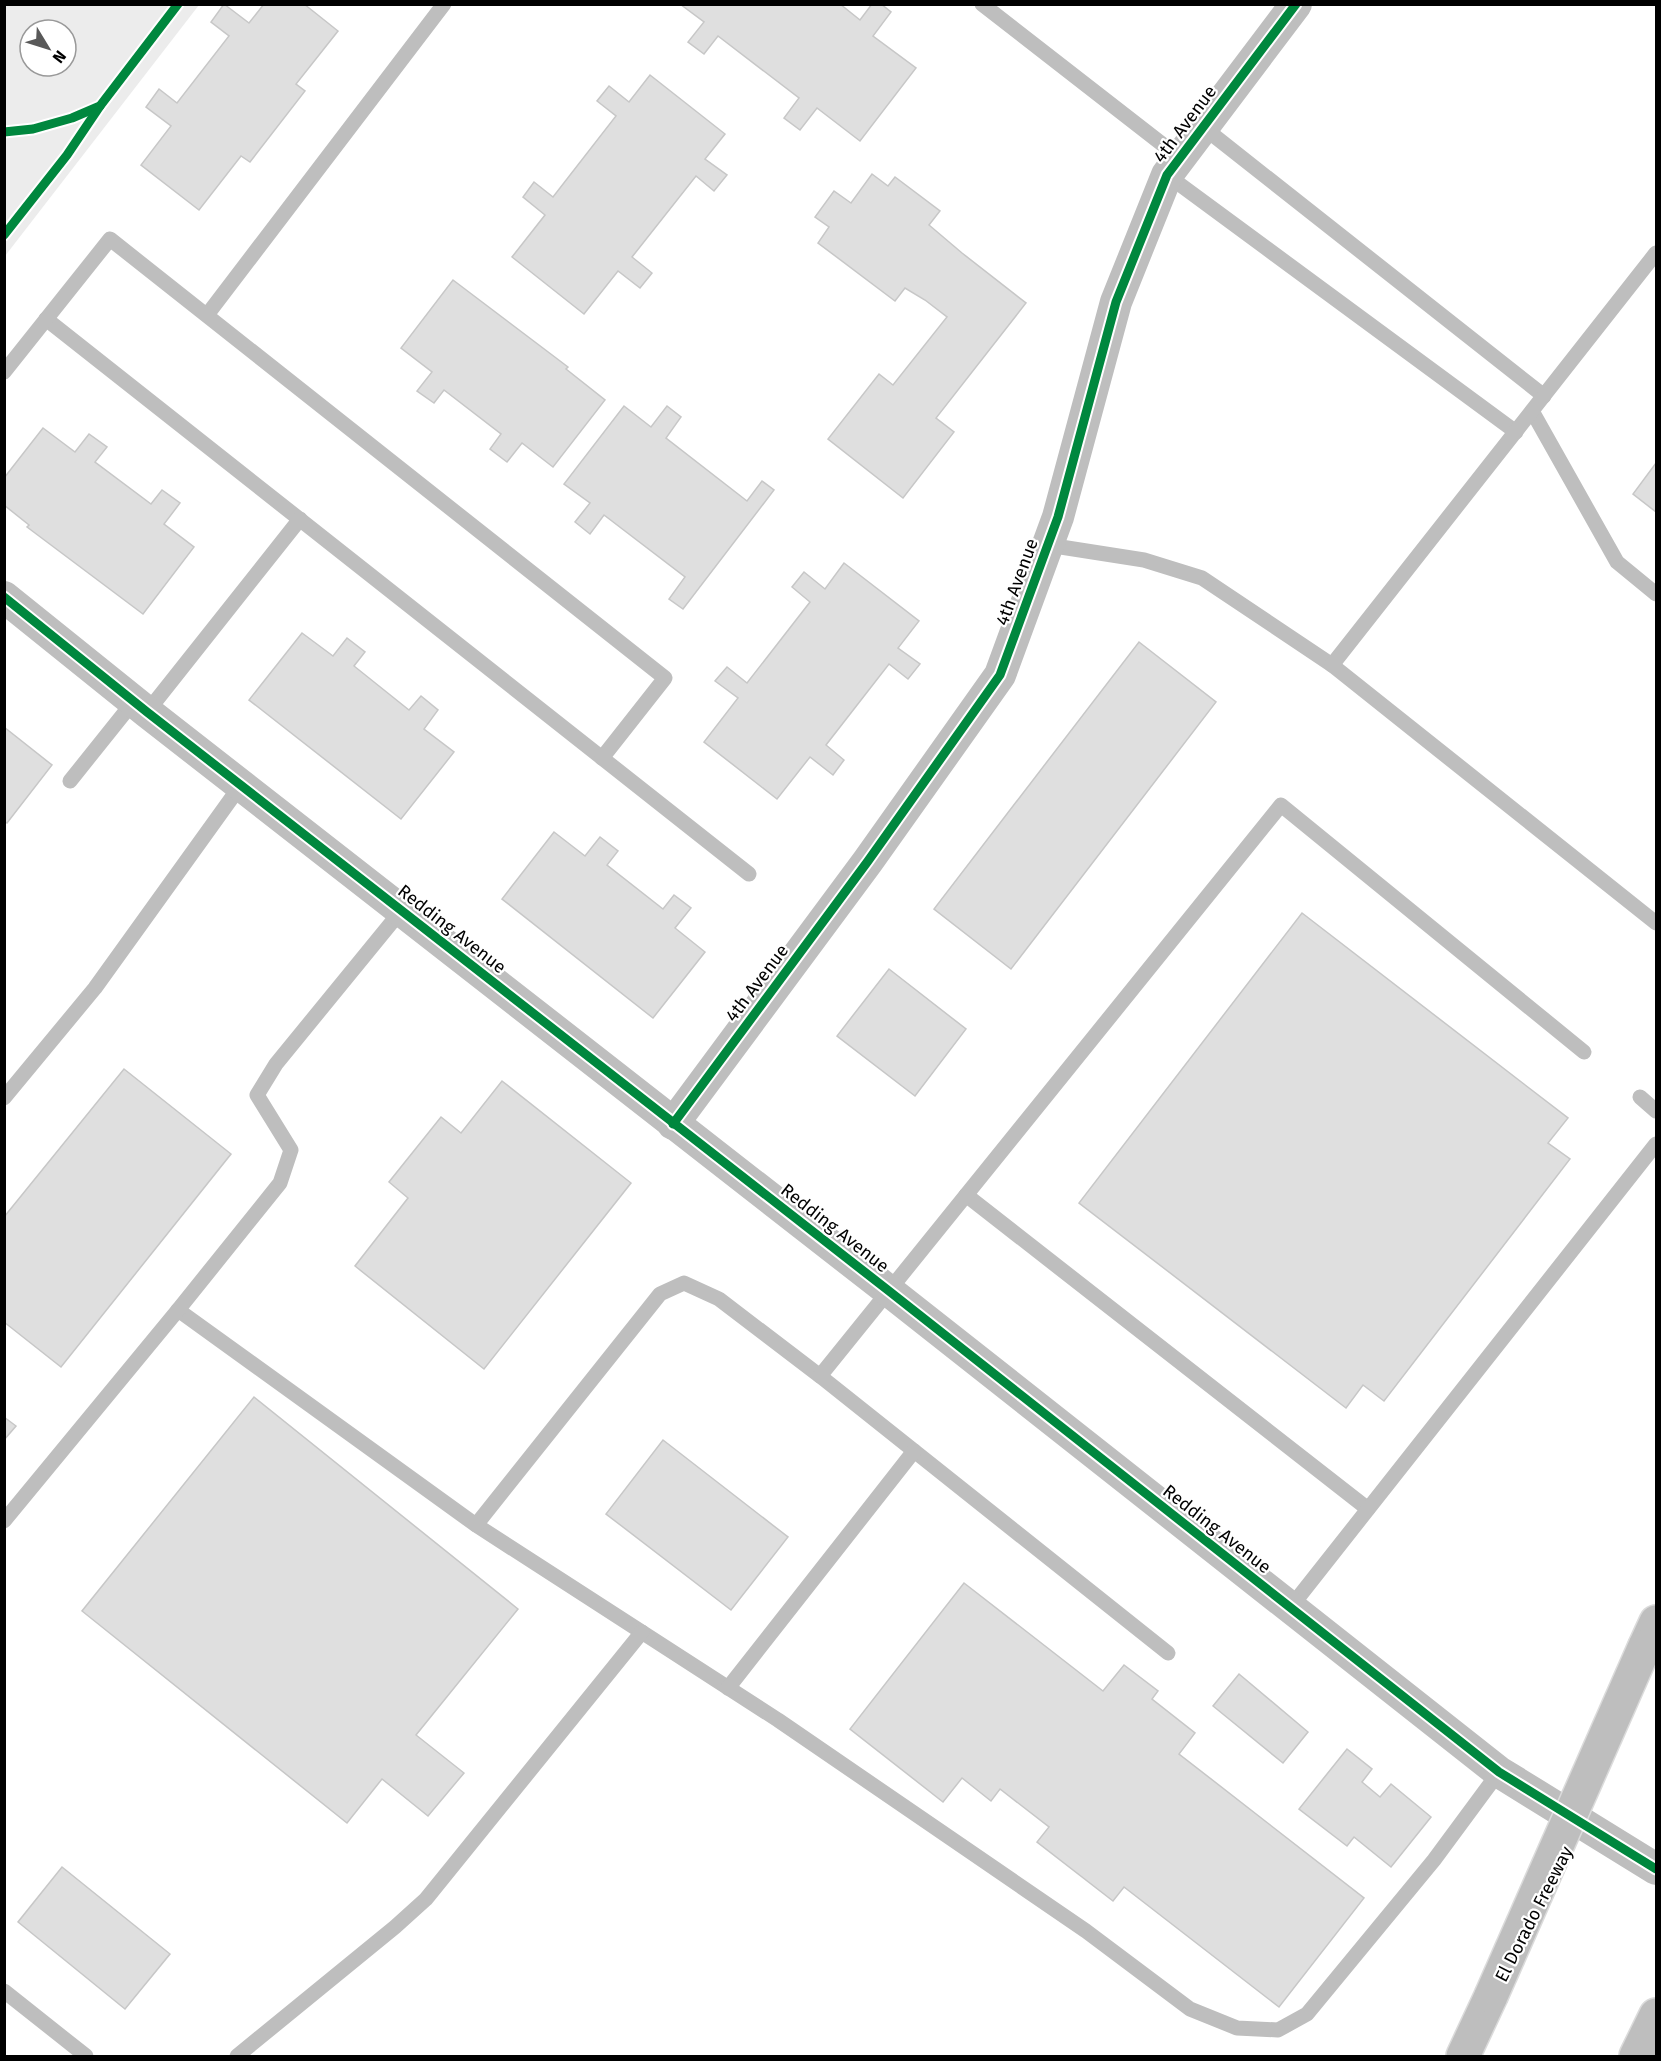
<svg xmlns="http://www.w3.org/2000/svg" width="1661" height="2061" font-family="'Fira Sans',sans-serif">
<rect width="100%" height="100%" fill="#fff"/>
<!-- green -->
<path fill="#ececec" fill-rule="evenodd" d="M 5,4 L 199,5 L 5,256 L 4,5 ZM 30,30 L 66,30 L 66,66 L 30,66 Z"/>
<!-- building -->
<g fill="#dfdfdf" stroke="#c7c7c7" stroke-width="1.5">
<polygon points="224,4 249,23 264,4 304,4 338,31 296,84 305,91 250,162 241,156 199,210 141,165 171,126 146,107 159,89 177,103 229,36 211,22"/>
<polygon points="680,4 840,4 860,20 872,4 881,4 891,12 873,36 916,68 860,141 817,108 800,130 784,118 799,98 718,36 704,54 688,42 704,22"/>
<polygon points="650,75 725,134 705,159 727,175 714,191 696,176 632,257 652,273 640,288 618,271 584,314 512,257 545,215 523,197 534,182 553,197 616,116 597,101 609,86 629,102"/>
<polygon points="872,174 888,186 895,177 940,211 929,225 962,253 1026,303 936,418 954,432 903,498 828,439 879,374 893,385 947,317 925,300 905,288 895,301 818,243 829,227 815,217 834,191 851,203"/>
<polygon points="453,280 568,367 566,369 605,400 553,467 522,443 507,462 490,449 501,434 444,390 434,403 417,391 432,372 401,348"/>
<polygon points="624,406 651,427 667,406 681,417 666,438 747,501 762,481 774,490 683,609 669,599 685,577 604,515 590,534 575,522 590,503 564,484"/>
<polygon points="43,428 75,452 89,434 107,447 95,462 151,504 162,490 180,503 164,524 194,547 143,614 27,527 29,525 4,505 4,478"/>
<polygon points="1656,463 1656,512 1633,494"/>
<polygon points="844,563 919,621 898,648 920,664 908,679 889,664 826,745 844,760 833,775 810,757 777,799 704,742 738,698 715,681 727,667 747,683 810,602 792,587 804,572 825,589"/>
<polygon points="302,633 333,656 347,638 365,652 354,666 409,710 421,696 438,710 424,729 454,752 401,819 249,700"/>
<polygon points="1139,642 1216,702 1011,969 934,909"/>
<polygon points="4,727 52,765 7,823 4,821"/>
<polygon points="554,832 585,856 600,837 618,851 607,865 663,909 674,895 691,908 675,928 705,952 653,1018 502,899"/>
<polygon points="1302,913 1568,1118 1548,1143 1570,1159 1384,1401 1363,1385 1346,1408 1079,1203"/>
<polygon points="889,969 966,1029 915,1096 837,1036"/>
<polygon points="124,1069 231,1154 61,1367 4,1322 4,1217"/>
<polygon points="502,1081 631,1183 484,1369 355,1266 408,1198 389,1182 441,1117 461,1133"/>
<polygon points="254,1397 518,1609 416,1735 464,1773 428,1816 382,1779 347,1823 82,1611"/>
<polygon points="4,1417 16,1426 4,1440"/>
<polygon points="663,1440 788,1537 731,1610 606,1514"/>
<polygon points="964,1583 1103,1691 1124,1665 1158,1691 1152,1699 1195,1733 1179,1754 1364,1898 1279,2007 1124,1887 1113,1901 1037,1842 1049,1827 1000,1789 991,1801 962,1778 943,1802 850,1729"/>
<polygon points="1239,1674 1308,1732 1283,1763 1213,1706"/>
<polygon points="1347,1749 1372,1769 1362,1782 1380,1797 1391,1784 1431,1817 1391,1867 1354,1837 1347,1846 1299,1809"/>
<polygon points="62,1867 170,1954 125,2009 18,1922"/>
</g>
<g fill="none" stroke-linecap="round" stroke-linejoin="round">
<defs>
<g id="motorway">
<polyline points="1645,1646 1656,1622"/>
<polyline points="1463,2056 1491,1996"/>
<polyline points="1636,2056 1656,2015"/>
</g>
</defs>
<!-- motorway casing -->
<use href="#motorway" stroke="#dbdbdb" stroke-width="36"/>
<!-- service -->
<g stroke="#bebebe" stroke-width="15">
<polyline points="982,4 1180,158"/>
<polyline points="1203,127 1544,396"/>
<polyline points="1167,175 1516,432"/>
<polyline points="207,315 444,4"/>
<polyline points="46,319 749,874"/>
<polyline points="4,372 110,239 665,678 602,758"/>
<polyline points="1532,411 1617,562 1656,594"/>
<polyline points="1048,545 1144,560 1202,578 1332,665 1656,923"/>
<polyline points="1332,665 1656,253"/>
<polyline points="147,712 300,519"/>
<polyline points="70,781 134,701"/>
<polyline points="1640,1097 1656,1111"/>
<polyline points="4,1098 95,988 241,785"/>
<polyline points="966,1195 1368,1509"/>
<polyline points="178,1310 476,1525 778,1720 1086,1931 1190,2009 1237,2028 1278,2030 1307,2014 1434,1860 1499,1772"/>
<polyline points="4,1521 178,1310 280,1183 291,1150 257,1095 276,1064 401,911"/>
<polyline points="476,1525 660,1294 684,1283 719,1299 820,1376"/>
<polyline points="1290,1608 1656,1144"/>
<polyline points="1168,1653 820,1376 1281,805 1584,1052"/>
<polyline points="728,1688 914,1451"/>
<polyline points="4,1991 86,2056"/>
<polyline points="237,2056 395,1927 426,1899 642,1632"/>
</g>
<!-- minor -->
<g stroke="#bebebe" stroke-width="32">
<polyline points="4,597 147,712 889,1291 1499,1772 1656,1869"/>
<polyline points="673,1124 868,861 1000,675 1058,517 1116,302 1167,175 1296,4"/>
</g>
<!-- motorway -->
<use href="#motorway" stroke="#bebebe" stroke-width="33"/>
<defs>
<polyline id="motorway-bridge" points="1491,1996 1645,1646"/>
</defs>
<!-- motorway-bridge casing -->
<use href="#motorway-bridge" stroke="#dbdbdb" stroke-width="36" stroke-linecap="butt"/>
<!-- motorway-bridge -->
<use href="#motorway-bridge" stroke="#bebebe" stroke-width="33"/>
<defs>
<g id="cycleway">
<polyline points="4,132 33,129 72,118 100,106 178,4"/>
<polyline points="4,235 67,155 100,106"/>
<polyline points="4,597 147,712 889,1291 1499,1772 1656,1869"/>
<polyline points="673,1124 868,861 1000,675 1058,517 1116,302 1167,175 1296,4"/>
</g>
</defs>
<!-- cycleway casing -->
<use href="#cycleway" stroke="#fff" stroke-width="13"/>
<!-- cycleway -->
<use href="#cycleway" stroke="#00873e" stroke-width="9"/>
</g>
<g text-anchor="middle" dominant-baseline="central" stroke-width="4.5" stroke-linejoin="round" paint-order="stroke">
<!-- street labels -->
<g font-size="18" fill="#000" stroke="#fff">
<text transform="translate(1185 124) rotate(-53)">4th Avenue</text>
<text transform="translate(1017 582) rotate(-70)">4th Avenue</text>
<text transform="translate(452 929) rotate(38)">Redding Avenue</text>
<text transform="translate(757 983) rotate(-53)">4th Avenue</text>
<text transform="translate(835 1228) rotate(38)">Redding Avenue</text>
<text transform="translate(1217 1529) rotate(38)">Redding Avenue</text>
<text transform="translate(1534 1914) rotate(-63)">El Dorado Freeway</text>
</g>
</g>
<!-- border -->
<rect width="1661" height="2061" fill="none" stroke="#000000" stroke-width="12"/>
<!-- north arrow -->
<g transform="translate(48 48) rotate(128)"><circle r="28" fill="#ffffff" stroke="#999999" stroke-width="1.5"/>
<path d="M0-4.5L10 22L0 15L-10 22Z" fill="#595959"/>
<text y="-9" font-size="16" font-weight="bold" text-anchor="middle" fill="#000000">N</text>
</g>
</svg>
